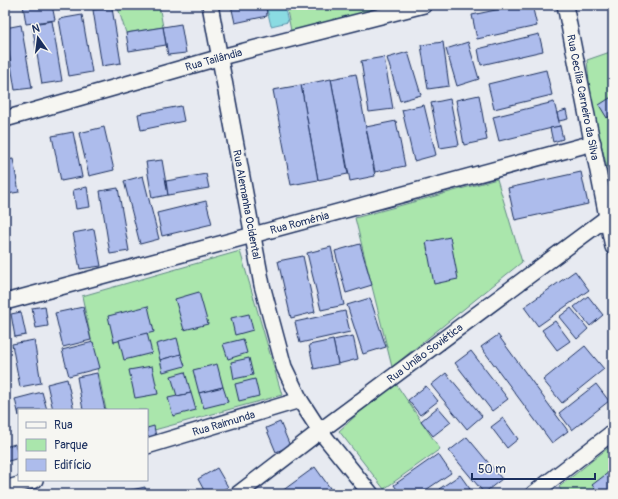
<svg xmlns="http://www.w3.org/2000/svg" width="618" height="499" font-family="Pangolin,sans-serif">
<rect width="100%" height="100%" fill="#e7eaf1"/>
<filter id="ink" filterUnits="userSpaceOnUse"><feTurbulence type="fractalNoise" baseFrequency=".025" numOctaves="2"/><feDisplacementMap in="SourceGraphic" scale="8" xChannelSelector="R" yChannelSelector="G"/><feConvolveMatrix kernelMatrix="1 2 1 2 8 2 1 2 1" color-interpolation-filters="sRGB"/></filter>
<g filter="url(#ink)">
<!-- green -->
<g fill="#aae6ac" stroke="#628a85">
<polygon points="117,5 159,5 163,27 126,33"/>
<polygon points="286,5 378,5 379,9 291,31"/>
<polygon points="613,51 613,191 591,104 587,60"/>
<polygon points="497,179 522,262 392,367 355,218"/>
<polygon points="240,251 282,395 147,432 147,410 106,410 82,296"/>
<polygon points="394,381 440,449 384,489 339,431"/>
<polygon points="613,444 613,494 564,494 559,487"/>
</g>
<!-- water -->
<polygon fill="#8adbe2" stroke="#5e96ad" points="266,5 284,5 288,22 271,26"/>
<!-- building -->
<g fill="#adbcec" stroke="#1b2f5e">
<polygon points="23,5 52,5 55,20 26,24"/>
<polygon points="231,5 266,5 267,16 235,23"/>
<polygon points="519,5 532,5 537,26 477,39 472,15"/>
<polygon points="112,8 121,63 102,66 93,10"/>
<polygon points="82,15 92,72 69,76 59,19"/>
<polygon points="52,21 62,81 42,84 32,24"/>
<polygon points="181,24 186,53 168,55 163,27"/>
<polygon points="21,25 32,88 15,90 5,28"/>
<polygon points="163,27 166,45 129,51 126,33"/>
<polygon points="539,34 543,51 481,65 478,49"/>
<polygon points="443,42 449,86 428,89 421,45"/>
<polygon points="468,42 479,79 457,86 446,49"/>
<polygon points="408,52 421,95 400,101 387,58"/>
<polygon points="384,57 393,109 369,112 361,61"/>
<polygon points="546,70 552,95 494,109 488,84"/>
<polygon points="356,74 375,176 350,181 331,79"/>
<polygon points="331,79 348,174 318,180 301,85"/>
<polygon points="301,85 318,180 291,185 273,90"/>
<polygon points="479,95 487,140 464,145 456,100"/>
<polygon points="613,96 613,114 607,118 599,105"/>
<polygon points="450,99 459,145 440,148 431,103"/>
<polygon points="554,102 560,126 499,141 493,117"/>
<polygon points="424,105 436,155 414,161 402,110"/>
<polygon points="181,106 184,121 141,130 138,114"/>
<polygon points="566,110 568,119 559,121 557,113"/>
<polygon points="396,121 405,166 375,172 366,127"/>
<polygon points="560,126 563,139 553,142 550,128"/>
<polygon points="104,127 114,170 89,176 79,133"/>
<polygon points="73,132 82,177 61,181 52,136"/>
<polygon points="13,159 19,192 7,194 5,182 5,160"/>
<polygon points="162,160 168,195 152,198 146,162"/>
<polygon points="581,172 588,204 515,220 508,188"/>
<polygon points="206,174 209,188 168,195 166,181"/>
<polygon points="143,176 159,239 140,244 124,181"/>
<polygon points="87,187 90,207 76,209 73,190"/>
<polygon points="118,188 129,251 110,254 100,191"/>
<polygon points="206,201 212,224 162,236 157,213"/>
<polygon points="94,229 101,266 80,269 73,233"/>
<polygon points="450,237 458,279 434,284 426,242"/>
<polygon points="360,244 372,285 346,293 335,251"/>
<polygon points="331,247 344,305 321,310 307,253"/>
<polygon points="303,256 315,312 291,318 278,261"/>
<polygon points="575,271 589,290 538,326 524,307"/>
<polygon points="199,292 208,324 184,330 175,299"/>
<polygon points="588,296 603,315 590,326 574,307"/>
<polygon points="370,298 386,347 363,354 347,305"/>
<polygon points="45,306 48,326 36,328 32,308"/>
<polygon points="148,306 154,332 114,342 108,316"/>
<polygon points="83,307 91,340 63,347 55,313"/>
<polygon points="571,308 588,329 577,339 559,317"/>
<polygon points="345,311 350,332 300,343 295,322"/>
<polygon points="21,312 26,335 15,337 11,314"/>
<polygon points="249,314 253,330 235,335 231,318"/>
<polygon points="555,321 570,341 557,350 542,330"/>
<polygon points="147,333 152,353 124,360 119,340"/>
<polygon points="498,335 568,431 552,443 481,347"/>
<polygon points="353,336 358,359 338,364 333,340"/>
<polygon points="177,338 181,354 160,360 156,344"/>
<polygon points="243,339 247,353 228,359 223,344"/>
<polygon points="34,340 41,383 20,387 12,344"/>
<polygon points="333,340 338,364 314,369 309,345"/>
<polygon points="93,342 100,368 69,376 62,350"/>
<polygon points="585,346 604,369 562,403 543,380"/>
<polygon points="471,351 508,399 492,411 455,363"/>
<polygon points="181,354 185,366 163,372 160,360"/>
<polygon points="249,358 253,375 234,379 231,362"/>
<polygon points="217,364 223,387 199,393 193,370"/>
<polygon points="152,366 158,394 135,398 129,370"/>
<polygon points="185,372 191,393 177,396 171,376"/>
<polygon points="97,373 105,410 83,410 77,377"/>
<polygon points="446,373 482,416 467,429 431,385"/>
<polygon points="67,379 74,410 53,410 47,384"/>
<polygon points="255,379 259,396 239,401 235,384"/>
<polygon points="596,384 609,401 572,430 559,413"/>
<polygon points="426,386 438,401 420,415 408,400"/>
<polygon points="223,387 228,402 204,408 199,393"/>
<polygon points="42,392 47,410 19,410 19,416 15,399"/>
<polygon points="191,393 196,410 173,416 168,398"/>
<polygon points="438,407 451,422 433,436 421,421"/>
<polygon points="503,418 518,439 507,448 491,427"/>
<polygon points="280,422 290,446 276,452 266,428"/>
<polygon points="154,426 156,437 147,440 147,428"/>
<polygon points="467,437 502,479 484,493 449,451"/>
<polygon points="15,444 19,458 5,462 5,447"/>
<polygon points="438,454 451,473 420,494 400,494 394,485"/>
<polygon points="315,467 330,488 323,494 278,494"/>
<polygon points="217,468 228,487 216,494 206,494 198,479"/>
<polygon points="613,469 613,491 610,494 599,494 592,485"/>
<polygon points="460,475 470,489 462,494 443,494 439,489"/>
<polygon points="145,487 146,494 128,494 127,491"/>
</g>
<g fill="none" stroke-linecap="round" stroke-linejoin="round">
<defs>
<g id="street">
<path id="s1" d="M 210,5 L 262,285 L 284,367 L 300,400 L 320,431 L 371,494"/>
<path id="s2" d="M 565,5 L 613,247"/>
<path id="s3" d="M 5,119 L 221,57 L 424,5"/>
<path id="s4" d="M 5,302 L 593,143"/>
<path id="s5" d="M 147,446 L 300,400"/>
<polyline points="5,489 35,480"/>
<path id="s6" d="M 238,494 L 320,431 L 613,213"/>
<polyline points="533,494 613,432"/>
</g>
</defs>
<!-- street casing -->
<use href="#street" stroke="#1b2f5e" stroke-width="18"/>
<!-- street -->
<use href="#street" stroke="#f6f6f2" stroke-width="15"/>
</g>
</g>
<g text-anchor="middle" dominant-baseline="central" stroke-width="3" stroke-linejoin="round" paint-order="stroke">
<!-- street labels -->
<g font-size="11" fill="#1b2f5e" stroke="#f6f6f2">
<text stroke="none"><textPath href="#s3" startOffset="217">Rua Tailândia</textPath></text>
<text stroke="none"><textPath href="#s2" startOffset="94">Rua Cecília Carneiro da Silva</textPath></text>
<text stroke="none"><textPath href="#s1" startOffset="203">Rua Alemanha Ocidental</textPath></text>
<text stroke="none"><textPath href="#s4" startOffset="305">Rua Romênia</textPath></text>
<text stroke="none"><textPath href="#s6" startOffset="234">Rua União Soviética</textPath></text>
<text stroke="none"><textPath href="#s5" startOffset="80">Rua Raimunda</textPath></text>
</g>
</g>
<!-- margin -->
<rect width="618" height="499" fill="none" stroke="#f6f6f2" stroke-width="20"/>
<rect x="10" y="10" width="598" height="479" fill="none" stroke="#1b2f5e" stroke-width="1.5" filter="url(#ink)"/>
<!-- legend -->
<rect x="18" y="409" width="130" height="72" fill="#f6f6f2" stroke="#9ea6b7"/>
<rect x="26" y="422" width="20" height="6" fill="#f6f6f2" stroke="#9ea6b7"/>
<text x="54" y="429" font-size="12" fill="#1b2f5e">Rua</text>
<rect x="26" y="439" width="20" height="12" fill="#aae6ac" stroke="#9ea6b7"/>
<text x="54" y="449" font-size="12" fill="#1b2f5e">Parque</text>
<rect x="26" y="459" width="20" height="12" fill="#adbcec" stroke="#9ea6b7"/>
<text x="54" y="469" font-size="12" fill="#1b2f5e">Edifício</text>
<!-- north arrow -->
<g transform="translate(38 38) rotate(346)" stroke="#f6f6f2" stroke-width="3" paint-order="stroke">
<path d="M0-3L7 15L0 10L-7 15Z" fill="#1b2f5e"/>
<text y="-6" font-size="11" font-weight="bold" text-anchor="middle" fill="#1b2f5e">N</text>
</g>
<!-- scale -->
<path d="M472 473v6h123v-6" fill="none" stroke="#1b2f5e" stroke-width="2"/>
<text x="478" y="473" font-size="12" fill="#1b2f5e" stroke="#f6f6f2" stroke-width="3" paint-order="stroke">50 m</text>
</svg>
